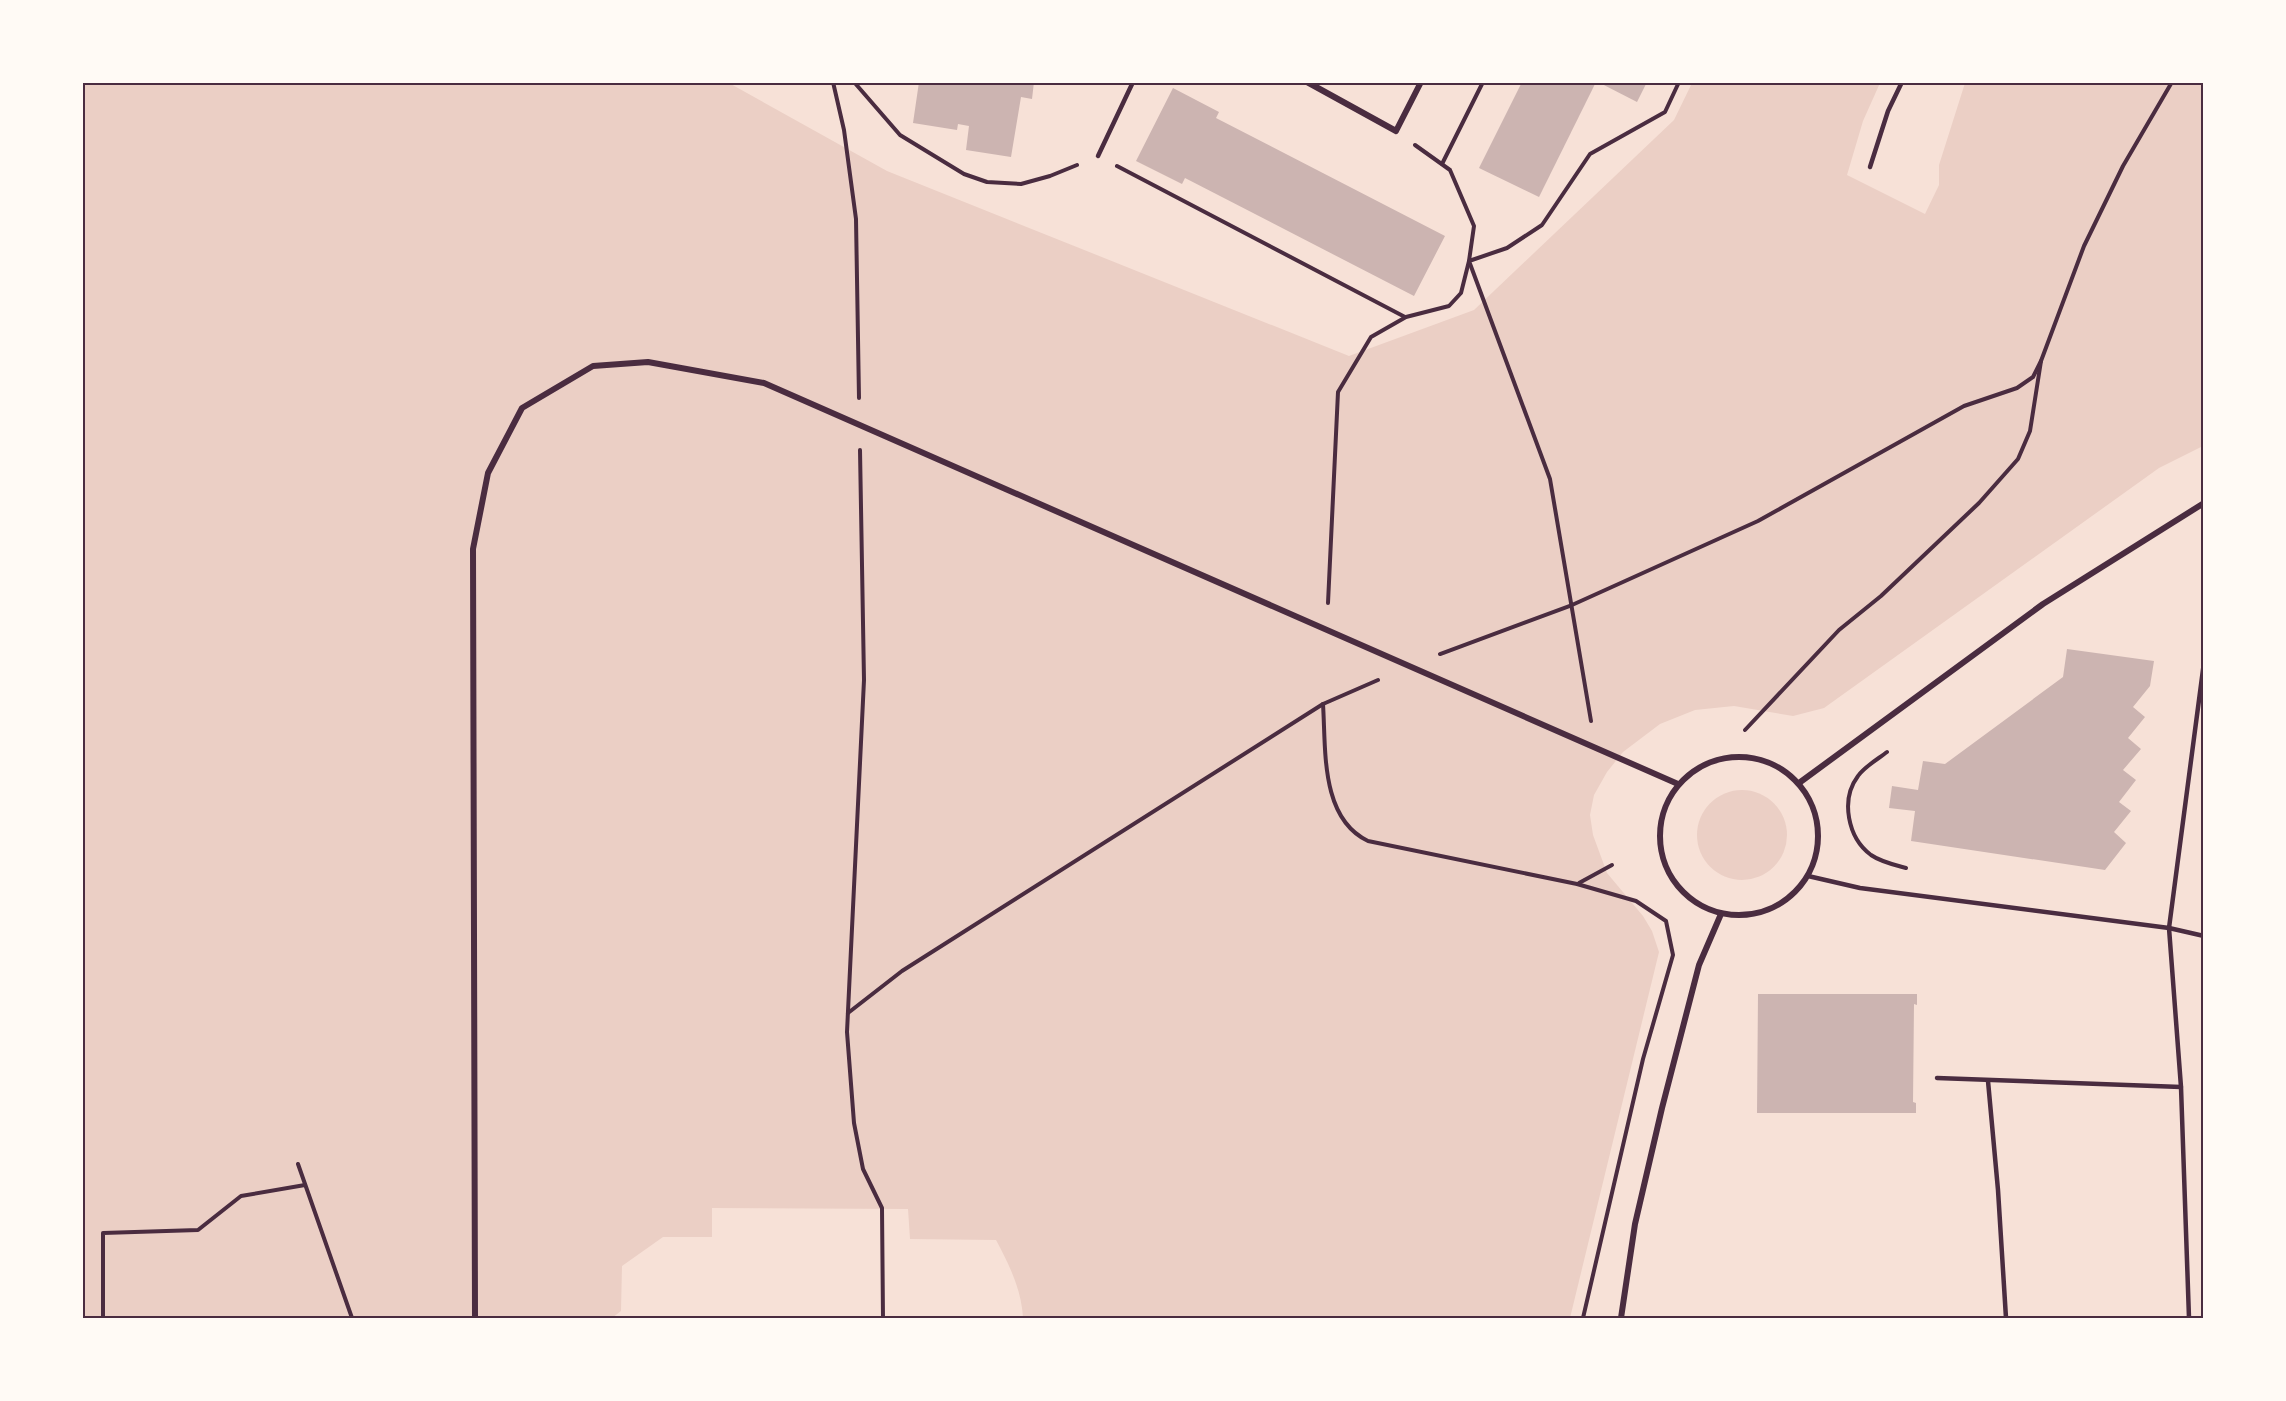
<svg xmlns="http://www.w3.org/2000/svg" width="2286" height="1401" font-family="'Titillium Web',sans-serif">
<rect width="100%" height="100%" fill="#f7e1d7"/>
<!-- green -->
<g fill="#ebcfc5">
<path d="M 82,83 L 729,83 L 887,171 L 1349,356 L 1474,310 L 1674,120 L 1692,83 L 1880,83 L 1863,121 L 1847,175 L 1925,214 L 1939,185 L 1939,165 L 1965,83 L 2203,83 L 2203,446 L 2159,468 L 1824,708 L 1793,716 L 1734,706 L 1695,710 L 1660,724 L 1623,752 L 1607,772 L 1594,795 L 1590,815 L 1593,835 L 1607,873 L 1643,916 L 1652,931 L 1659,952 L 1570,1318 L 1023,1318 C 1022,1291 1009,1264 996,1240 L 910,1239 L 908,1209 L 712,1208 L 712,1237 L 663,1237 L 622,1266 L 621,1311 L 612,1318 L 83,1318 Z"/>
<circle cx="1742" cy="835" r="45"/>
</g>
<!-- building -->
<g fill="#ccb4b1">
<polygon points="919,82 1034,82 1032,99 1021,97 1011,157 966,150 969,126 958,124 957,130 913,123"/>
<polygon points="1522,82 1596,82 1539,197 1479,168"/>
<polygon points="1598,82 1647,82 1637,102"/>
<polygon points="1173,88 1219,112 1216,118 1445,236 1414,296 1185,178 1182,184 1136,161"/>
<polygon points="2067,649 2154,661 2150,686 2133,707 2145,717 2128,738 2141,749 2123,770 2136,780 2119,802 2131,811 2114,832 2126,843 2105,870 1911,841 1915,811 1889,808 1892,786 1918,790 1923,761 1945,764 2063,677"/>
<polygon points="1758,994 1917,994 1917,1005 1914,1004 1913,1102 1916,1103 1916,1113 1757,1113"/>
</g>
<g fill="none" stroke-linecap="round" stroke-linejoin="round">
<!-- path -->
<g stroke="#4a2c40" stroke-width="4">
<polyline points="833,82 844,130 856,219 859,398"/>
<polyline points="854,82 900,135 964,174 987,182 1021,184 1050,176 1077,165"/>
<polyline points="1442,164 1483,82"/>
<polyline points="1117,166 1405,317"/>
<polyline points="860,450 864,680 847,1032 854,1123 863,1169 882,1208 883,1318"/>
<polyline points="1328,603 1338,392 1371,337 1406,317 1449,306 1461,293 1469,261 1474,226 1450,170 1415,145"/>
<polyline points="1440,654 1572,605 1758,521 1964,406 2017,388 2033,377 2041,361"/>
<path d="M 1323,704 C 1326,749 1320,818 1368,841 L 1577,884 L 1636,901 L 1666,921 L 1673,955 L 1643,1059 L 1583,1318"/>
<polyline points="1591,721 1550,479 1469,261 1507,248 1542,225 1590,154 1665,112 1679,82"/>
<polyline points="1745,730 1839,630 1881,596 1979,503 2018,459 2030,431 2041,361 2084,246 2123,166 2172,82"/>
<path d="M 1887,752 C 1878,759 1864,767 1858,776 C 1840,800 1848,838 1871,855 C 1881,862 1895,865 1906,868"/>
<polyline points="1579,883 1612,865"/>
<polyline points="848,1013 902,971 1323,704 1378,680"/>
<polyline points="298,1164 352,1318"/>
<polyline points="103,1318 103,1233 198,1230 241,1196 305,1185"/>
</g>
<!-- service -->
<g stroke="#4a2c40" stroke-width="4.5">
<polyline points="1098,156 1133,82"/>
<polyline points="1870,167 1888,111 1902,82"/>
<polyline points="1808,876 1860,888 2169,928 2204,936"/>
<polyline points="1937,1078 2181,1087"/>
<polyline points="1988,1081 1998,1190 2006,1318"/>
<polyline points="2189,1318 2181,1087 2169,928 2204,662"/>
</g>
<!-- minor -->
<g stroke="#4a2c40" stroke-width="6">
<polyline points="1307,82 1396,131 1421,82"/>
<circle cx="1739" cy="836" r="79"/>
<polyline points="1799,783 2043,604 2204,503"/>
<polyline points="475,1318 473,549 488,473 522,408 593,366 648,362 764,383 1678,784"/>
<polyline points="1621,1318 1635,1224 1662,1108 1699,965 1721,914"/>
</g>
</g>
<!-- border -->
<rect width="2286" height="1401" fill="none" stroke="#fffaf5" stroke-width="168"/>
<rect x="84" y="84" width="2118" height="1233" fill="none" stroke="#4a2c40" stroke-width="2"/>
</svg>
